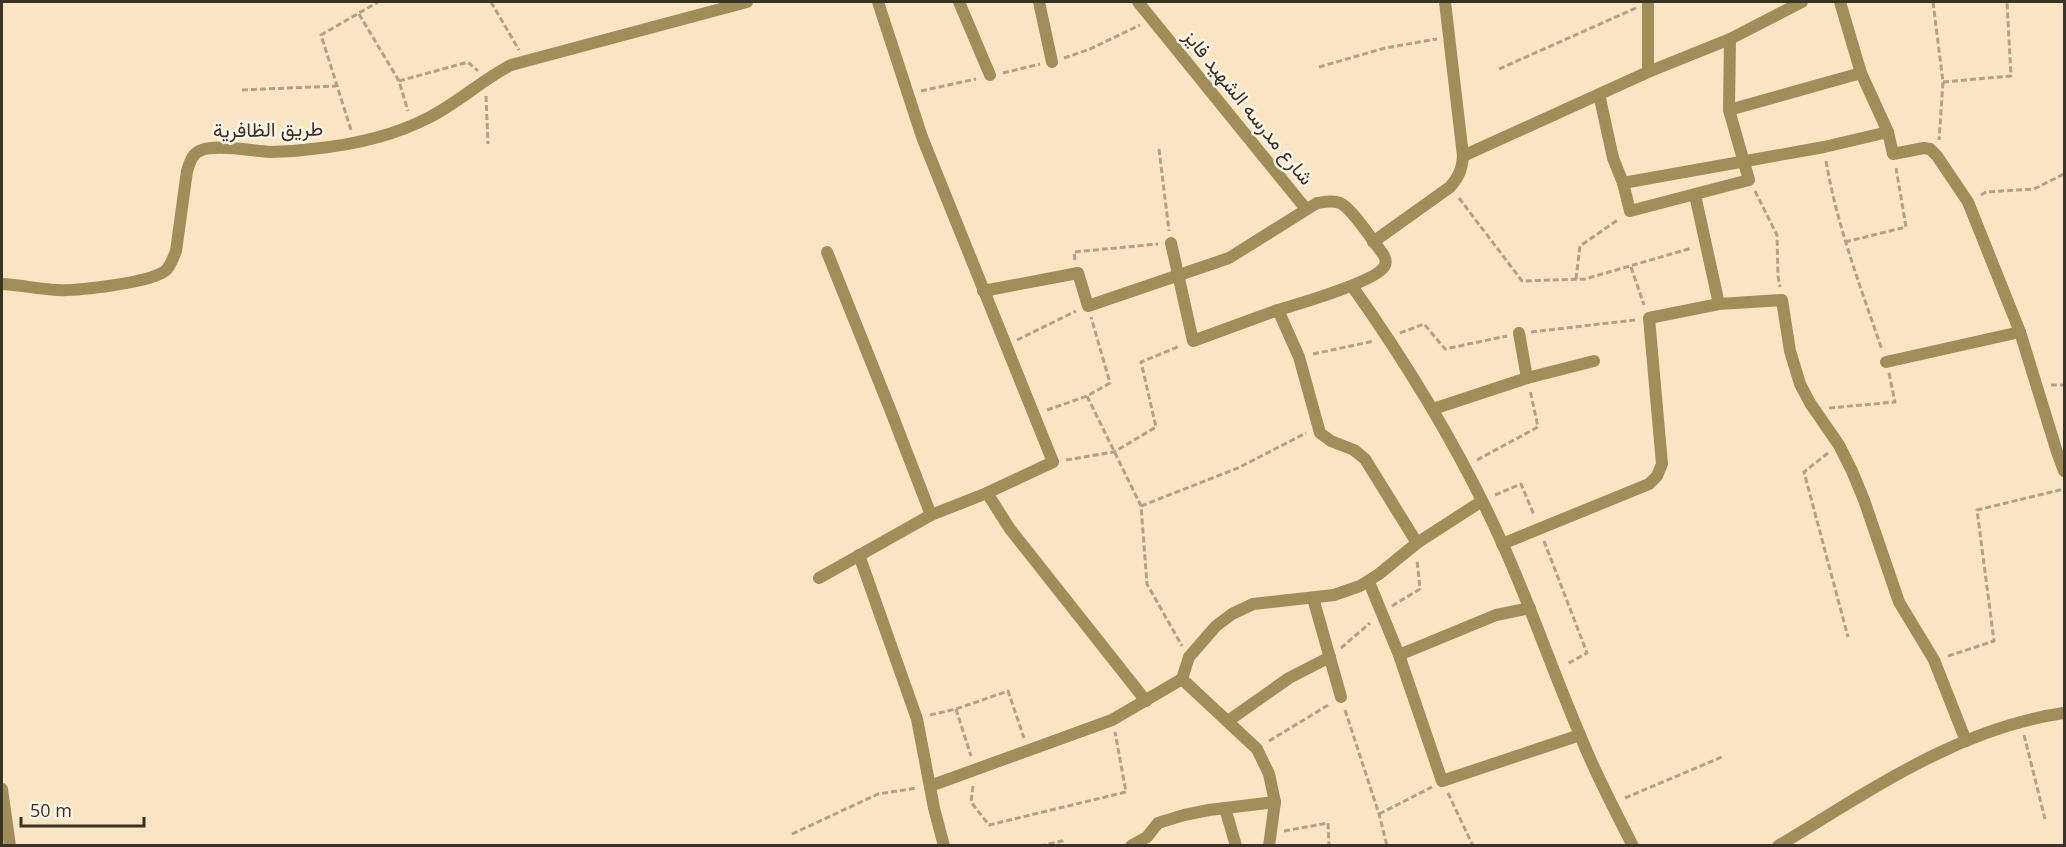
<svg xmlns="http://www.w3.org/2000/svg" width="2066" height="847" font-family="'Open Sans',Vazirmatn,sans-serif">
<rect width="100%" height="100%" fill="#f9e5c4"/>
<g fill="none" stroke-linecap="round" stroke-linejoin="round">
<!-- path -->
<g stroke="#b1a188" stroke-width="3" stroke-dasharray="6 3" stroke-linecap="butt">
<polyline points="491,2 519,50"/>
<polyline points="1933,2 1943,82 1939,140"/>
<polyline points="359,14 399,81 408,111"/>
<polyline points="1064,58 1090,49 1140,25"/>
<polyline points="1319,67 1385,48 1437,39"/>
<polyline points="1499,69 1636,8"/>
<polyline points="1003,73 1040,64"/>
<polyline points="399,81 468,62 478,71"/>
<polyline points="1943,82 2011,76 2007,2"/>
<polyline points="242,90 336,86"/>
<polyline points="921,91 976,79"/>
<polyline points="486,96 488,144"/>
<polyline points="351,130 321,35 378,2"/>
<polyline points="1159,149 1169,231"/>
<path d="M 1826,161 C 1837,226 1861,288 1882,350"/>
<polyline points="1755,191 1777,235 1778,276 1780,287"/>
<polyline points="1981,195 1986,192 2034,189 2064,174"/>
<polyline points="1459,198 1522,281 1585,279 1692,248"/>
<polyline points="1845,242 1906,227 1896,168"/>
<polyline points="1075,260 1074,252 1158,244"/>
<polyline points="1631,267 1644,305"/>
<polyline points="1576,279 1580,246 1619,219"/>
<polyline points="1531,332 1635,320"/>
<polyline points="1400,333 1424,324 1445,349 1507,336"/>
<polyline points="1017,340 1076,311"/>
<polyline points="1313,354 1374,341"/>
<polyline points="2051,385 2064,385"/>
<polyline points="1087,396 1141,506 1147,584 1182,646"/>
<polyline points="1829,408 1895,402 1889,373"/>
<polyline points="1047,410 1087,396 1110,383 1091,317"/>
<polyline points="1828,453 1804,472 1848,637"/>
<polyline points="1066,460 1114,452 1156,427 1141,362 1180,346"/>
<polyline points="1477,460 1538,427 1530,390"/>
<polyline points="1495,495 1521,484 1534,515"/>
<polyline points="1141,506 1238,468 1306,433"/>
<polyline points="1544,541 1587,653 1567,664"/>
<polyline points="1392,606 1420,589 1417,560"/>
<polyline points="1341,648 1370,623"/>
<polyline points="1948,656 1994,641 1977,510 2064,489"/>
<polyline points="956,709 971,756"/>
<polyline points="1345,710 1379,814 1387,846"/>
<polyline points="930,715 956,709 1008,691 1024,738"/>
<polyline points="2024,735 2045,819"/>
<polyline points="1269,741 1330,704"/>
<polyline points="973,786 971,802 989,825 1126,792 1115,732"/>
<polyline points="1448,793 1473,846"/>
<polyline points="1625,798 1722,757"/>
<polyline points="1379,814 1432,787"/>
<polyline points="1284,831 1328,823 1329,846"/>
<polyline points="792,834 878,794 917,788"/>
<polyline points="1040,846 1062,841 1062,846"/>
</g>
<!-- minor -->
<g stroke="#a18d59" stroke-width="12">
<polyline points="959,2 990,75"/>
<polyline points="1039,2 1052,62"/>
<polyline points="1138,2 1306,209"/>
<polyline points="1648,2 1648,72"/>
<polyline points="1840,2 1861,73 1888,132 1893,154 1924,148 1930,149 1937,156 1968,202 2020,332 2057,452 2064,471"/>
<polyline points="1599,94 1613,158 1623,183 1630,211 1749,180 1729,110 1730,39"/>
<polyline points="1729,110 1861,73"/>
<polyline points="1463,156 1648,72 1730,39 1802,2"/>
<polyline points="1623,183 1824,147 1888,132"/>
<polyline points="1695,195 1719,304"/>
<path d="M 1373,242 L 1450,187 C 1459,177 1462,169 1463,156 L 1445,2"/>
<polyline points="1171,243 1193,341 1278,310 1299,357 1320,433 1331,441 1354,450 1365,459 1417,543"/>
<polyline points="827,252 890,409 931,515"/>
<path d="M 2,284 C 20,285 38,289 57,290 C 77,291 149,283 165,271 C 171,266 173,258 176,251 L 187,171 C 190,162 192,153 202,150 C 217,144 253,151 270,152 C 284,152 298,151 312,149 C 352,145 394,136 430,117 C 459,102 482,80 511,65 L 747,2"/>
<path d="M 1352,286 C 1410,368 1462,453 1503,545 C 1531,607 1553,672 1580,735 C 1595,773 1614,809 1633,846"/>
<path d="M 983,291 L 1078,273 L 1088,306 L 1229,258 L 1317,203 C 1324,202 1333,200 1340,203 C 1352,208 1374,243 1383,254 C 1386,259 1387,263 1384,267 C 1374,282 1298,304 1278,310"/>
<polyline points="1519,333 1527,378"/>
<polyline points="1886,362 2020,332"/>
<polyline points="1433,409 1527,378 1594,361"/>
<polyline points="987,493 1010,529 1146,701"/>
<polyline points="1502,544 1649,484 1657,476 1662,464 1649,318 1719,304 1782,300 1790,351 1800,384 1810,403 1839,445 1852,471 1864,500 1899,602 1934,660 1966,741"/>
<polyline points="859,555 917,719 934,808 944,846"/>
<polyline points="819,578 931,515 987,493 1053,462 922,137 878,2"/>
<polyline points="1369,582 1399,655 1442,781 1580,735"/>
<polyline points="1313,598 1341,697"/>
<polyline points="1399,655 1496,615 1530,608"/>
<polyline points="1182,679 1257,749 1269,774 1275,802 1269,846"/>
<polyline points="1228,721 1289,678 1330,657"/>
<polyline points="930,786 1112,720 1182,679 1189,657 1216,626 1232,614 1253,604 1334,595 1360,586 1379,574 1417,543 1482,501"/>
<polyline points="2,789 10,846"/>
<polyline points="1225,808 1236,846"/>
<polyline points="1131,846 1147,837 1158,823 1184,815 1209,810 1275,802"/>
<path d="M 1778,846 C 1868,792 1958,728 2064,713"/>
</g>
</g>
<g text-anchor="middle" dominant-baseline="central" stroke-width="5" stroke-linejoin="round" paint-order="stroke">
<!-- street labels -->
<g font-size="20" fill="#3a3225" stroke="#fcf4e7">
<text transform="translate(1249 107) rotate(51)">شارع مدرسه الشهيد فايز</text>
<text transform="translate(268 129) rotate(-1)">طريق الظافرية</text>
</g>
</g>
<!-- border -->
<rect width="2066" height="847" fill="none" stroke="#3a3225" stroke-width="6"/>
<!-- scale -->
<path d="M21 817v9h123v-9" fill="none" stroke="#3a3225" stroke-width="3"/>
<text x="30" y="817" font-size="18" fill="#3a3225" stroke="#fcf4e7" stroke-width="4.5" paint-order="stroke">50 m</text>
</svg>
